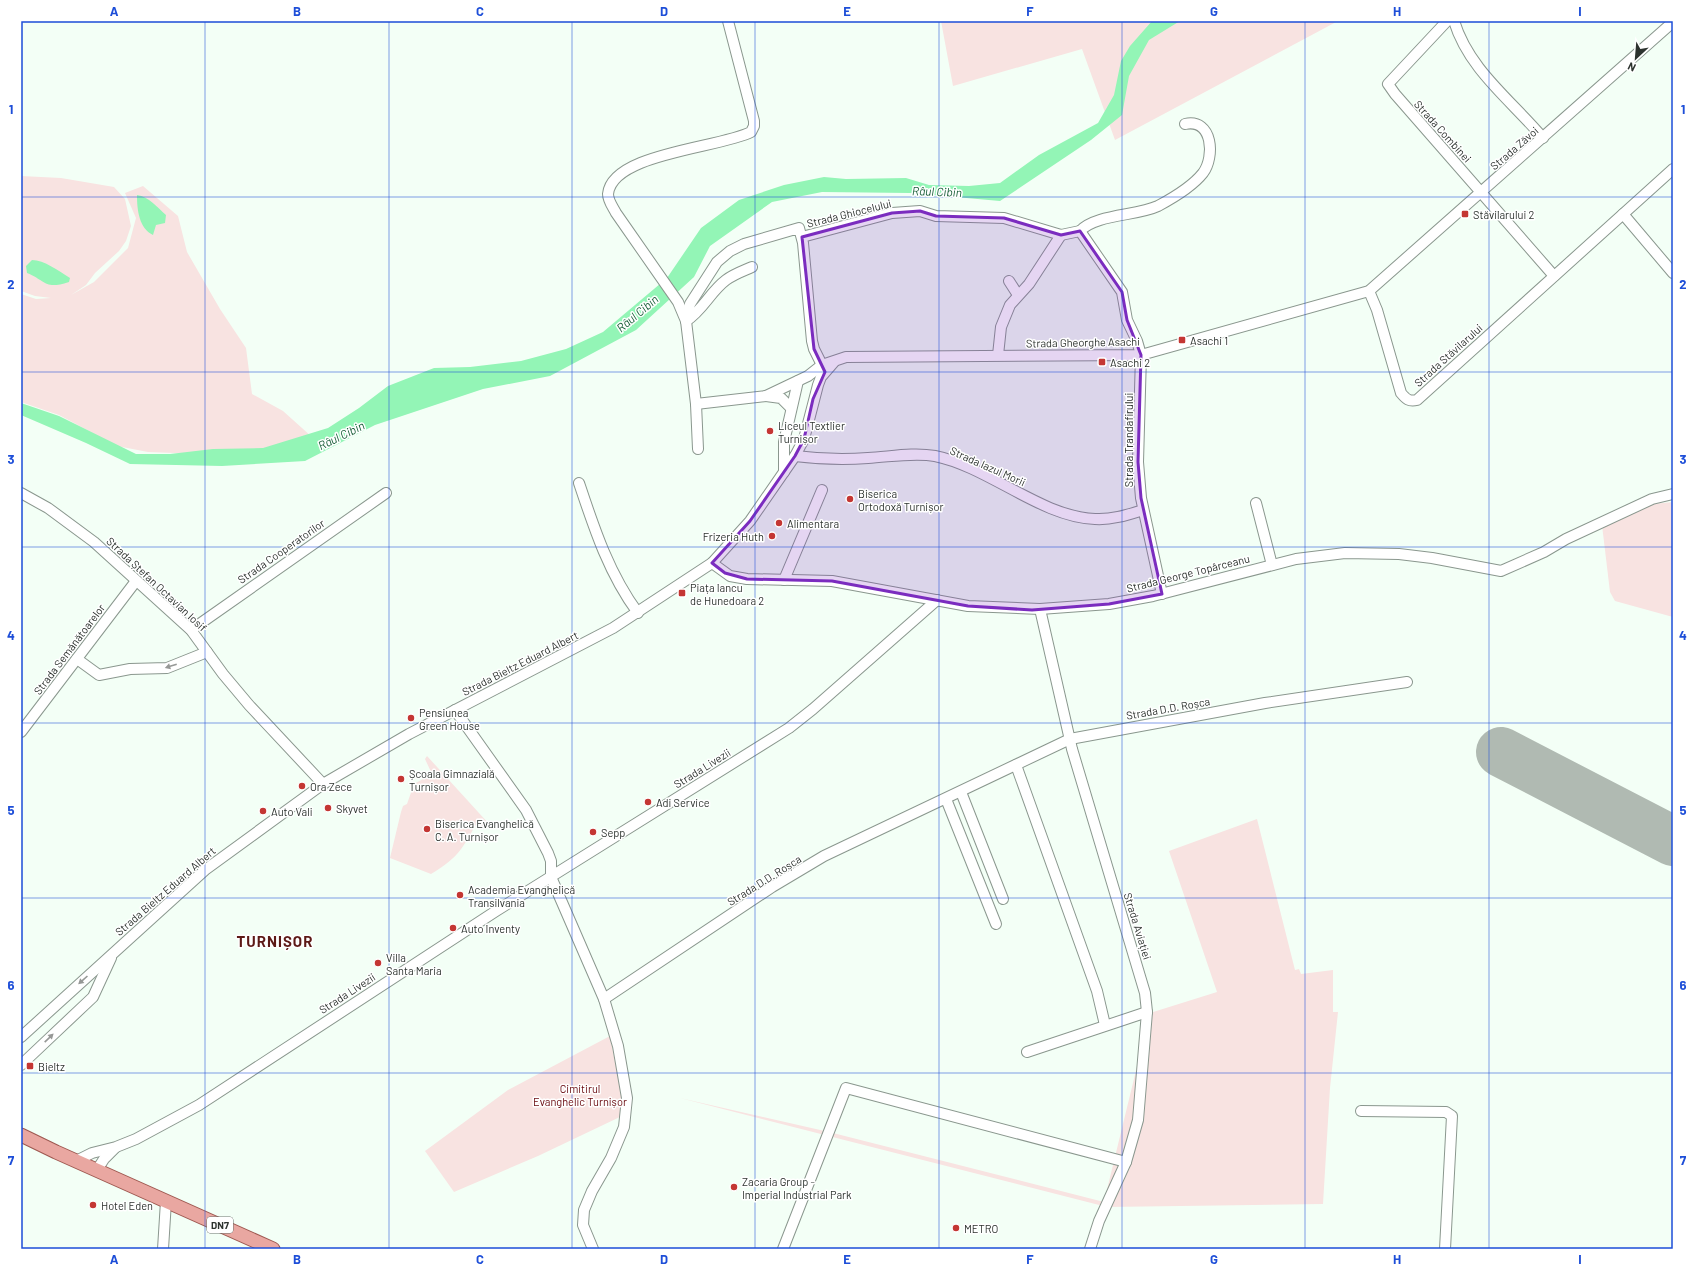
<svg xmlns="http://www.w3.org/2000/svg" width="1694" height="1270" font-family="Barlow,sans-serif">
<rect width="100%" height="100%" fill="#f3fff6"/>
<!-- green -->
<g fill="#f8e3e1">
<polygon points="941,21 1338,21 1115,140 1082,49 953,86"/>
<polygon points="21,176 61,178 114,187 125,199 131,226 126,241 119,251 95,273 86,285 71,295 94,282 128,248 136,218 125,193 143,186 178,216 187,252 220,309 246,348 252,394 283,411 312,437 254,456 148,452 117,446 59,415 21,402 21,294 36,299 51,298 35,296 21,291"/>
<polygon points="1673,502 1673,617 1615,601 1610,592 1602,525 1653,504"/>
<path d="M 427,756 L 489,824 L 483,828 L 478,821 C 462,849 459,857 431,874 L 390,858 L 401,812 L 403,806 L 407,804 L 414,784 L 432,774 L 425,759 Z"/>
<polygon points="1257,819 1295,970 1299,969 1301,974 1333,970 1333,1012 1338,1012 1330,1088 1323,1204 1107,1207 680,1098 829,1132 1104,1202 1150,1013 1217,992 1169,851"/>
<polygon points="610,1036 621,1093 622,1116 538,1156 454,1192 425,1151 508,1090"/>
</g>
<!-- water -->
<g fill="#93f5b6">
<polygon points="1152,21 1180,21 1149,40 1129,76 1122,115 1091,140 1000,201 910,193 822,192 772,202 710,246 694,277 636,330 550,376 483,389 375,425 305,461 222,466 130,464 86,443 21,415 21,403 59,416 136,454 170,454 213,449 263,448 328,428 359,408 388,386 434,368 470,367 521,361 566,349 603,332 667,278 701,228 739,200 784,185 824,177 846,179 906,178 929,185 969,186 1000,183 1039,155 1098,123 1114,95 1121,61 1130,46"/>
<path d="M 137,195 C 149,197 157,207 166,215 L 165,223 L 156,225 L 153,235 C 139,228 137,210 137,195 Z"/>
<path d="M 32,260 C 44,260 59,271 70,278 L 69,282 C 44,290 47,281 27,273 L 26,266 Z"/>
</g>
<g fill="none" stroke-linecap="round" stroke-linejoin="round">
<!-- runway -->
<polyline stroke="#b0bab2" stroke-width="50" points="1501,752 1673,841"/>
<defs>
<g id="minor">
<polyline points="1447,21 1388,84 1395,94 1554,276"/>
<path d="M 1454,21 C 1469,70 1511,100 1543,138"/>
<polyline points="1623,214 1673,273"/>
<path d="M 1080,231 C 1096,214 1137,216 1158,206 C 1173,198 1192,187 1203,173 C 1215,157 1213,118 1185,124"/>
<polyline points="802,237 892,213 920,211 936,216 1004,218 1061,235 1080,231 1122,292 1127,320 1137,341 1141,355 1138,462 1141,498 1162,594"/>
<polyline points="1009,281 1018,295"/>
<path d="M 1369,291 L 1377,310 L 1401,393 C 1406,399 1409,402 1417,400 L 1673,169"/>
<path d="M 686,321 L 678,302 L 616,213 C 613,207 608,201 608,194 C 612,153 720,148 751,132 L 754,126 L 754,121 L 728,21"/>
<path d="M 686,321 C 703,310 710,292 726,280 C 734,274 743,271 752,267"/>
<polyline points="998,355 1001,327 1010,305 1029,284 1061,235"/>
<polyline points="766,396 781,398 791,408"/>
<polyline points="696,404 766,396 808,376 822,365 846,357 1141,355 1369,291 1673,22"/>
<polyline points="698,449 696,404 686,321 690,304 717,262 730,251 744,244 799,228 803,243 812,341 814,349 822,365"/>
<path d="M 795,456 C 819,459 843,460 868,458 C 889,457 913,452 935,456 C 989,467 1041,517 1095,519 C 1112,520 1127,515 1143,510"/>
<polyline points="784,472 784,442 798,381"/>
<path d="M 579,483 C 594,528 609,574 638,613"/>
<polyline points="21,493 48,508 94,542 191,630 223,674 249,705 323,784"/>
<polyline points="1256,503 1272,565"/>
<polyline points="712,563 730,576 747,579 832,581 968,606 1040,609 1109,604 1153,596 1296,559 1345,553 1399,554 1432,558 1501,571 1544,552 1566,539 1652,499 1673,494"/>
<polyline points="784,580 822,490"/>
<polyline points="1040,609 1072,749 1145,993 1147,1012 1138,1120 1126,1162 1099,1221 1090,1249"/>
<polyline points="191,630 386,493"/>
<polyline points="77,659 99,675 130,669 167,668 207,652"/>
<polyline points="455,710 526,810 548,853 551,861 551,877 604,999 618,1046 627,1098 624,1127 611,1158 592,1191 584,1210 583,1225 593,1249"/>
<polyline points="21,732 136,581"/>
<polyline points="1016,765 1097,991 1105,1025"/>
<polyline points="961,792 1003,899"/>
<polyline points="946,799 996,924"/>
<polyline points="604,999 772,887 824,856 1070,739 1265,703 1407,682"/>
<polyline points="21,1037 205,870 323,784 409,734 613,628 712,563 750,521 795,456 804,439 818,385 821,377 834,362"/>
<polyline points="1027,1052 1147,1012"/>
<polyline points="21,1065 93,997 111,958"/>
<polyline points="1361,1111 1446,1112 1452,1116 1445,1249"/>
<polyline points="76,1161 92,1153 116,1147 136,1139 199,1105 496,911 789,728 813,709 937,600"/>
<polyline points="97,1170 104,1159 115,1148"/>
<polyline points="163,1249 166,1201"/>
<polyline points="783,1249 846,1088 1126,1162"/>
</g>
<polyline id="major" points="21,1135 56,1152 273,1249"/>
</defs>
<!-- minor casing -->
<use href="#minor" stroke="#8a978e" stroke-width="12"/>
<!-- major casing -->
<use href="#major" stroke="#9e5850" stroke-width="15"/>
<!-- minor -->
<use href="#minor" stroke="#fff" stroke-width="10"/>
<!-- major -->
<use href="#major" stroke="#e9a7a1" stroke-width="13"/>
</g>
<!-- one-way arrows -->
<defs><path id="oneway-solid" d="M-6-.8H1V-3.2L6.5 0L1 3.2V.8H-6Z"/></defs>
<g fill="#969896">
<use href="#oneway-solid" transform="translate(171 666) rotate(163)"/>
<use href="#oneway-solid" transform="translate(83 980) rotate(138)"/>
<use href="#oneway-solid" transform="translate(49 1038) rotate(-44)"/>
</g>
<!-- marked area -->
<path fill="#7b2cbf" fill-opacity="0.2" stroke="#7b2cbf" stroke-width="3" stroke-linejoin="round" d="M 920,211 L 936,216 L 1004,218 L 1061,235 L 1080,231 L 1122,292 L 1127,320 L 1141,355 L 1138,462 L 1141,498 L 1162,594 L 1109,604 L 1032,610 L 968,606 L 832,581 L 747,579 L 725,573 L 712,563 L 750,521 L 795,456 L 804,439 L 813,399 L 825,372 L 814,349 L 802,237 L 892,213 Z"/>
<!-- grid -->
<path fill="none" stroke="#1d4ed8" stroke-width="1" stroke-opacity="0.55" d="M 205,21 L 205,1249M 389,21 L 389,1249M 572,21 L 572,1249M 755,21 L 755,1249M 939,21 L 939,1249M 1122,21 L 1122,1249M 1305,21 L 1305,1249M 1489,21 L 1489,1249M 21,197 L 1673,197M 21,372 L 1673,372M 21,547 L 1673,547M 21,723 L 1673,723M 21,898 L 1673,898M 21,1073 L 1673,1073"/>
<!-- markers -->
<g fill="#c43633" stroke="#fff" stroke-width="1.5">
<rect x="1461" y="210" width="8" height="8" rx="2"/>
<rect x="1178" y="336" width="8" height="8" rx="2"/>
<rect x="1098" y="358" width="8" height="8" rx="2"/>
<circle cx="770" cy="431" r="4"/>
<circle cx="850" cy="499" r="4"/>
<circle cx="779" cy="523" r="4"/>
<circle cx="772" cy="536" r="4"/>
<rect x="678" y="589" width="8" height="8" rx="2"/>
<circle cx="411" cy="718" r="4"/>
<circle cx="401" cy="779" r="4"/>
<circle cx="302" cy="786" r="4"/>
<circle cx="648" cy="802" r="4"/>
<circle cx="328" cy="808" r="4"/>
<circle cx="263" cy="811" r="4"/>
<circle cx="427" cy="829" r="4"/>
<circle cx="593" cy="832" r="4"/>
<circle cx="460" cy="895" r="4"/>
<circle cx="453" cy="928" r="4"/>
<circle cx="378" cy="963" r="4"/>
<rect x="26" y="1062" width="8" height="8" rx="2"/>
<circle cx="734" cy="1187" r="4"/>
<circle cx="93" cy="1205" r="4"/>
<circle cx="956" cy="1228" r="4"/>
</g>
<g text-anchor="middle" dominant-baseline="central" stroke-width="3" stroke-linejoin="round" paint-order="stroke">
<!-- shield labels -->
<rect fill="#fff" stroke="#6b706d" stroke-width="1" x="207" y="1217" width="26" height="16" rx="3"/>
<g font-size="10" font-weight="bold" fill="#2c322e">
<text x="220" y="1225">DN7</text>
</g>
<!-- street labels -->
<g font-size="11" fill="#2c322e" stroke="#fff">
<text transform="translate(1443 131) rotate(48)">Strada Combinei</text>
<text transform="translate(1514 148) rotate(-41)">Strada Zăvoi</text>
<text transform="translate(849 213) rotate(-14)">Strada Ghiocelului</text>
<text transform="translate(1083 342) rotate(-1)">Strada Gheorghe Asachi</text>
<text transform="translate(1448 355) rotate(-42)">Strada Stăvilarului</text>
<text transform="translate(1128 440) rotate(-90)">Strada Trandafirului</text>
<text transform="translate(988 466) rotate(24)">Strada Iazul Morii</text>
<text transform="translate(281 551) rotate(-35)">Strada Cooperatorilor</text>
<text transform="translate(1188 573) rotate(-14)">Strada George Topârceanu</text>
<text transform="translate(157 584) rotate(43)">Strada Ștefan Octavian Iosif</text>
<text transform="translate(69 649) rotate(-53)">Strada Semănătoarelor</text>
<text transform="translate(520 663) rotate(-27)">Strada Bieltz Eduard Albert</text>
<text transform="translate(1168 708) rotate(-10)">Strada D.D. Roșca</text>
<text transform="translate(702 768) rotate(-32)">Strada Livezii</text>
<text transform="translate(764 880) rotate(-32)">Strada D.D. Roșca</text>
<text transform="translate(165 891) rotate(-41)">Strada Bieltz Eduard Albert</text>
<text transform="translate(1138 926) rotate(73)">Strada Aviației</text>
<text transform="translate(347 993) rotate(-33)">Strada Livezii</text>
</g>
<!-- poi labels -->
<g font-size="11" fill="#2c322e" stroke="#fff" text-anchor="start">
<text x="1473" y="214">Stăvilarului 2</text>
<text x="1190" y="340">Asachi 1</text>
<text x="1110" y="362">Asachi 2</text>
<text x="778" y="425">Liceul Textlier<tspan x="778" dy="13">Turnișor</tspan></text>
<text x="858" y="493">Biserica<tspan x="858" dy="13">Ortodoxă Turnișor</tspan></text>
<text x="787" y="523">Alimentara</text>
<text x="764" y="536" text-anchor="end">Frizeria Huth</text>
<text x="690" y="587">Piața Iancu<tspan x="690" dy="13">de Hunedoara 2</tspan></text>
<text x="419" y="712">Pensiunea<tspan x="419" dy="13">Green House</tspan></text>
<text x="409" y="773">Școala Gimnazială<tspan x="409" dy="13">Turnișor</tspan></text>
<text x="310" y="786">Ora Zece</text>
<text x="656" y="802">Adi Service</text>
<text x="336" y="808">Skyvet</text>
<text x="271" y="811">Auto Vali</text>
<text x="435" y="823">Biserica Evanghelică<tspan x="435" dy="13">C. A. Turnișor</tspan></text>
<text x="601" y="832">Sepp</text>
<text x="468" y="889">Academia Evanghelică<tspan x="468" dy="13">Transilvania</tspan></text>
<text x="461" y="928">Auto Inventy</text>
<text x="386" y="957">Villa<tspan x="386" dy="13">Santa Maria</tspan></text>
<text x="38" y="1066">Bieltz</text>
<text x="742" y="1181">Zacaria Group -<tspan x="742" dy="13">Imperial Industrial Park</tspan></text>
<text x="101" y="1205">Hotel Eden</text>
<text x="964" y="1228">METRO</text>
</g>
<!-- park labels -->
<g font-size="11" fill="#67070c" stroke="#fff">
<text x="580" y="1088">Cimitirul<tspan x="580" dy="13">Evanghelic Turnișor</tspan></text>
</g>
<!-- water labels -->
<g font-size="12" font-style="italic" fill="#185f38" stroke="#fff">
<text transform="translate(937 191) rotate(2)">Râul Cibin</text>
<text transform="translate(637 313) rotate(-40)">Râul Cibin</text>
<text transform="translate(341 435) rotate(-26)">Râul Cibin</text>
</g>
<!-- district labels -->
<g font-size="15" font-weight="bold" letter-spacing="1" fill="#5d1916" stroke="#fff">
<text x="275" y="941">TURNIȘOR</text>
</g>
</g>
<!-- border -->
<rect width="1694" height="1270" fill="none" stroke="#ffffff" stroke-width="44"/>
<!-- north arrow -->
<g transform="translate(1636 58) rotate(206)" stroke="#ffffff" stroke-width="3" paint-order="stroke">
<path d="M0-3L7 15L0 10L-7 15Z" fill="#2c322e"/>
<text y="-6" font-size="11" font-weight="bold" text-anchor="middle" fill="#2c322e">N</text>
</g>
<rect x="22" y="22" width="1650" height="1226" fill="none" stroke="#1d4ed8" stroke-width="1.5"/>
<g font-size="13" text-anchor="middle" font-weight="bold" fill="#1d4ed8">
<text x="114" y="16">A</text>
<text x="297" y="16">B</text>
<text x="480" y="16">C</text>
<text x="664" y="16">D</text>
<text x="847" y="16">E</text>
<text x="1030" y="16">F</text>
<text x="1214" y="16">G</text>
<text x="1397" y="16">H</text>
<text x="1580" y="16">I</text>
<text x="11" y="114">1</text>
<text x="1683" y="114">1</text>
<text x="11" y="289">2</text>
<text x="1683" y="289">2</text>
<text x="11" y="464">3</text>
<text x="1683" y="464">3</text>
<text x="11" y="640">4</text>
<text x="1683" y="640">4</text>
<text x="11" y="815">5</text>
<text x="1683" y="815">5</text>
<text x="11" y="990">6</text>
<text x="1683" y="990">6</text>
<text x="11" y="1165">7</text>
<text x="1683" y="1165">7</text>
<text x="114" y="1264">A</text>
<text x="297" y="1264">B</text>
<text x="480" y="1264">C</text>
<text x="664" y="1264">D</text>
<text x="847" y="1264">E</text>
<text x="1030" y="1264">F</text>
<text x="1214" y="1264">G</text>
<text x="1397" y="1264">H</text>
<text x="1580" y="1264">I</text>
</g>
</svg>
